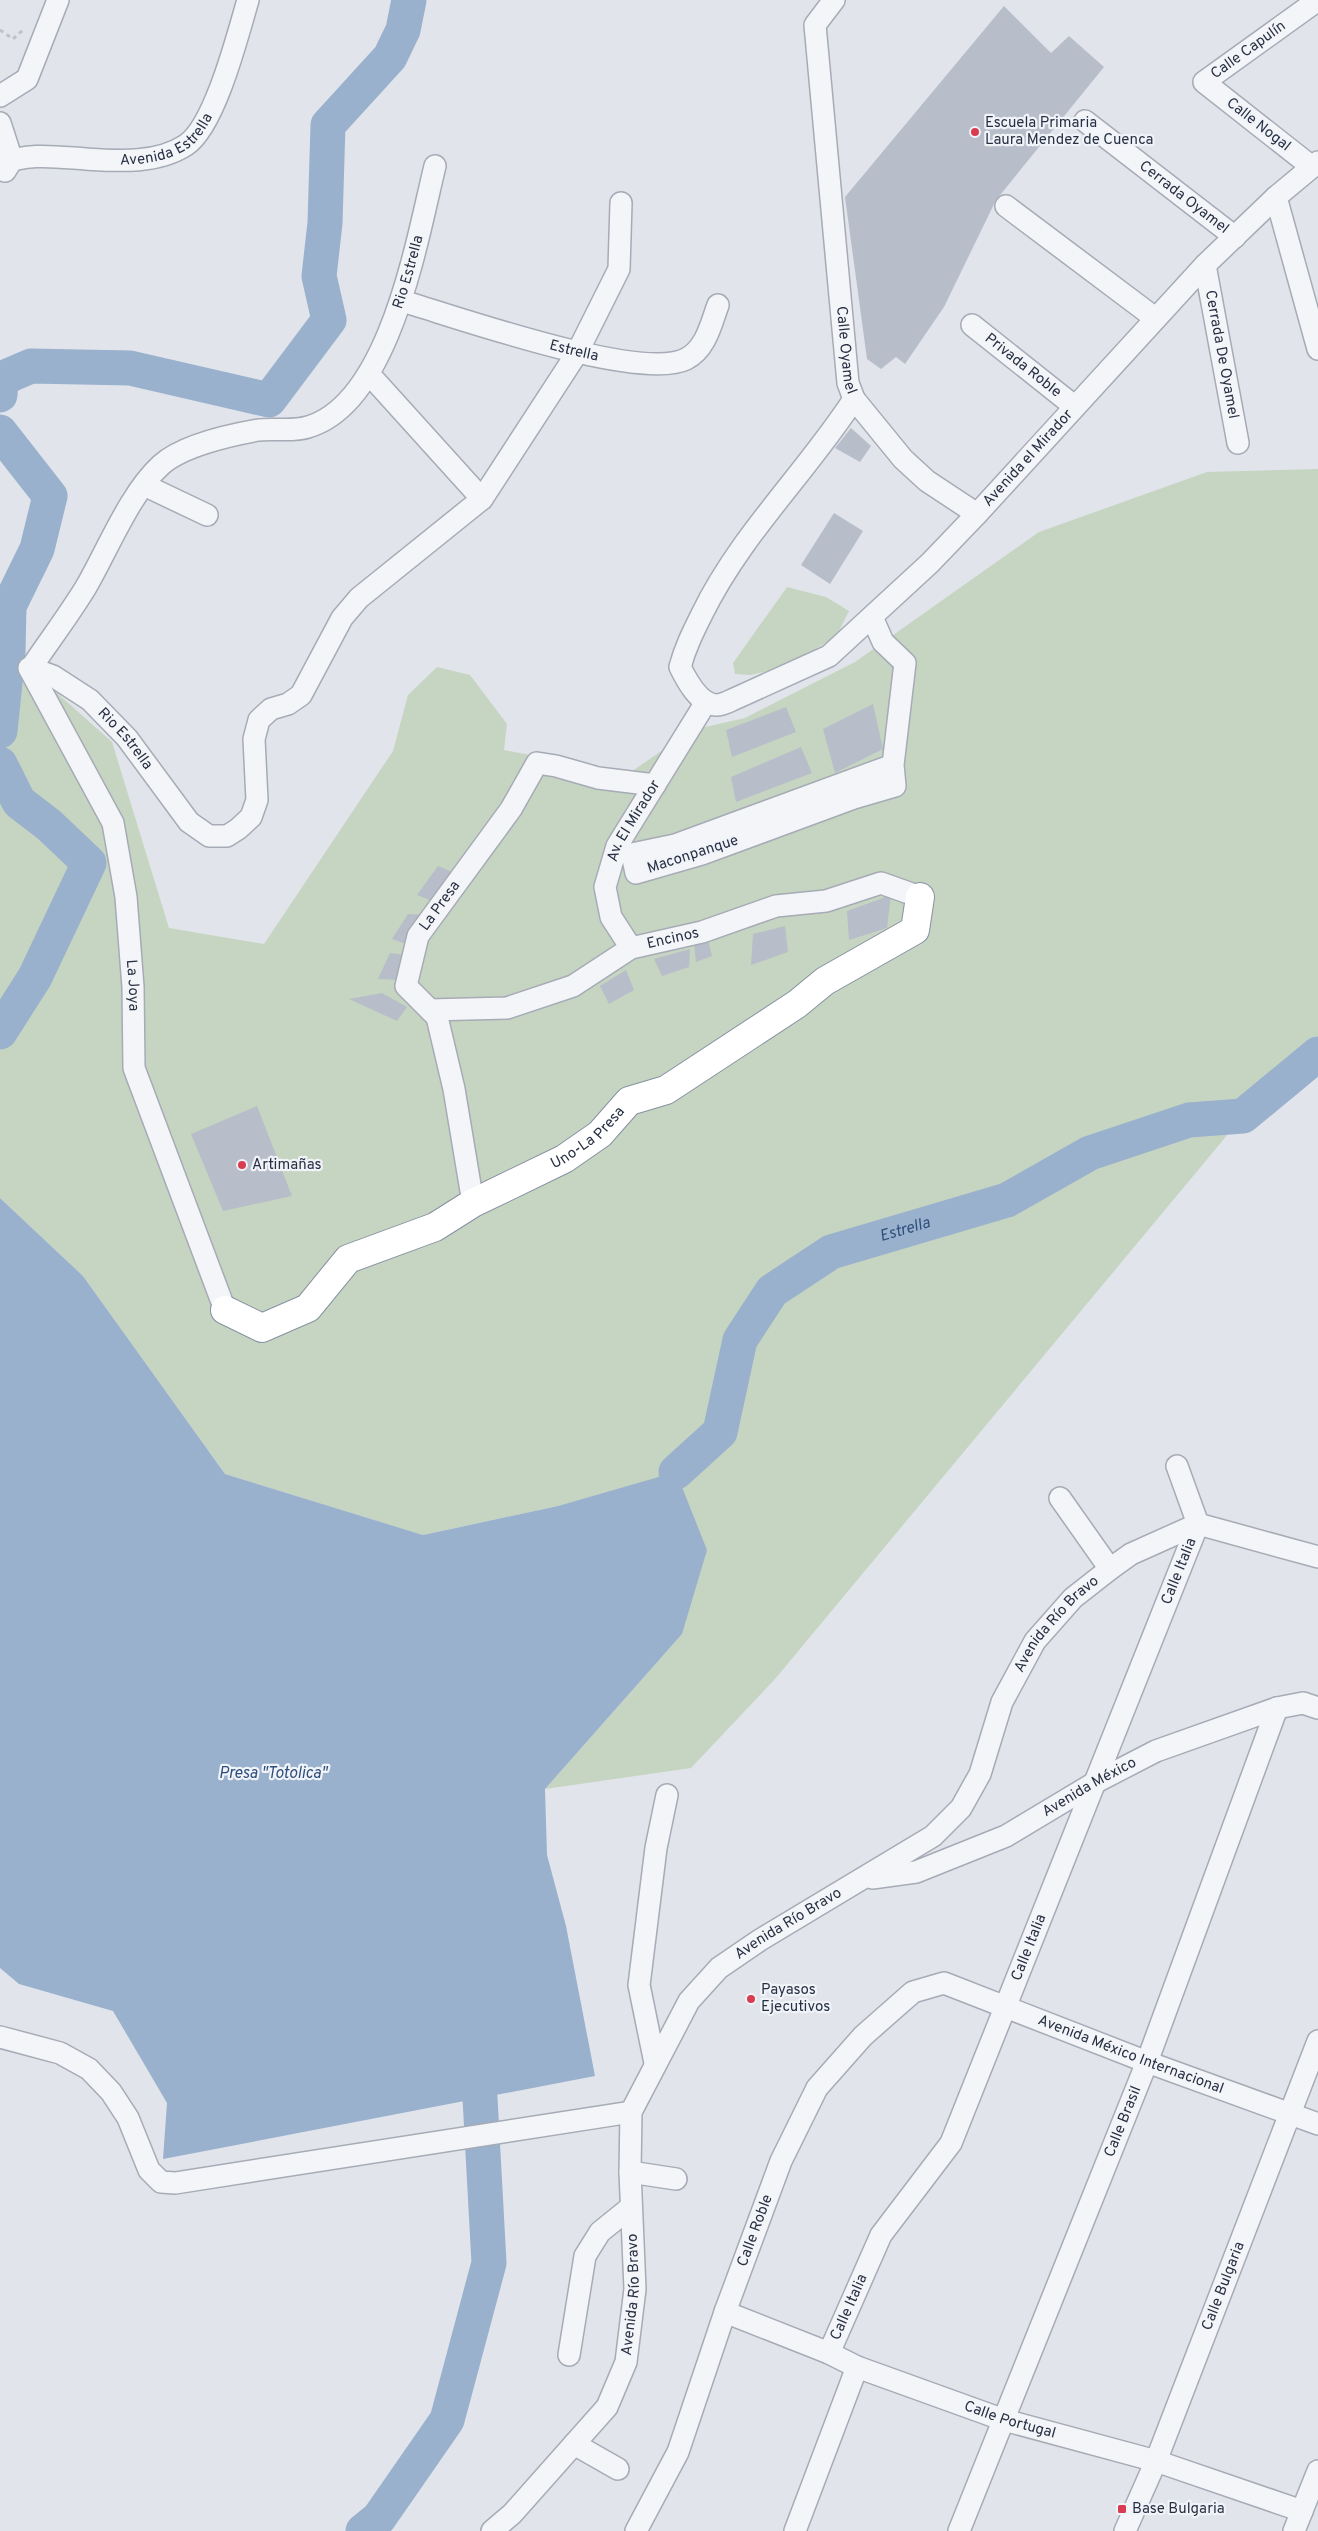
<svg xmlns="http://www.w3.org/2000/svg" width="1318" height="2531" font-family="Overpass,sans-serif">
<rect width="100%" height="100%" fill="#e1e4eb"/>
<!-- green -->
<g fill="#c6d5c1">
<polygon points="1318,469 1318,1054 1243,1116 775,1679 691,1768 545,1789 682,1634 676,1473 558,1506 423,1535 225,1474 83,1276 0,1198 0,676 39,677 112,742 169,928 264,944 393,751 408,695 437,667 470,675 507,724 504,750 628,774 692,730 745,718 855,662 1039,532 1207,472"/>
<polygon points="787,587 826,597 849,611 836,637 782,668 750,675 735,674 733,663"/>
</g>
<!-- water -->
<polygon fill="#99b1cd" points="0,1198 83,1276 225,1474 423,1535 558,1506 676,1472 707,1550 682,1634 545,1789 547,1855 566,1926 595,2076 163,2159 167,2103 113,2011 19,1984 0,1968"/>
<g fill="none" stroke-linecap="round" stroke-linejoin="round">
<!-- river -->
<g stroke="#99b1cd" stroke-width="35">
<polyline points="0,395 1,379 31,366 130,368 269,400 329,320 319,276 325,223 328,125 390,57 403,30 409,0"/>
<polyline points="0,432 50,496 37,549 9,606 8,653 0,731"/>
<polyline points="0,764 19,802 49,825 89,863 35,977 0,1032"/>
<path id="s1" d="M 676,1472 L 720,1432 L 740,1340 L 772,1291 L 831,1252 L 1007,1200 L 1090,1153 L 1189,1120 L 1243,1116 L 1318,1054"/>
<polyline points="363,2531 379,2518 447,2420 489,2263 480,2098"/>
</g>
</g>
<!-- building -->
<g fill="#b7bdc9">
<polygon points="1004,6 1051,53 1069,36 1104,67 996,200 944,307 905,364 896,357 881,369 867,359 845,197"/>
<polygon points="851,428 871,446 860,462 835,448"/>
<polygon points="834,513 863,531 830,584 801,565"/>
<polygon points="873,704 883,749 835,773 823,729"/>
<polygon points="786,707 796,732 732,757 726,730"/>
<polygon points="801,747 812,773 736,802 731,777"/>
<polygon points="438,866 457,874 442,905 417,895"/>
<polygon points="891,895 887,928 849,940 847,911"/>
<polygon points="408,914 426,915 409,945 392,939"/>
<polygon points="785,926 788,952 751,965 753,934"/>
<polygon points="708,940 712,956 696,962 694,944"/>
<polygon points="690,949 689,967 662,976 654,959"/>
<polygon points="390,953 406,955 399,980 378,979"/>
<polygon points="626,970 634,990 609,1004 600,986"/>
<polygon points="382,993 407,1007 397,1021 349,999"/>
<polygon points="257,1106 292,1196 223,1211 191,1134"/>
</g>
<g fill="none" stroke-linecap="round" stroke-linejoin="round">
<defs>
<g id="minor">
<path id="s2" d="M 834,0 L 815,25 L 848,383 L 854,399 C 806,473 741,534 702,614 C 693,632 685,648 680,667 C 687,681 699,704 716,705 C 721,705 728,702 732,700 L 829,656 L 930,563 L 977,514 L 1205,265 L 1276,197 L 1318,162"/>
<polyline points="0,96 27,79 58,0"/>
<path id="s3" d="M 1085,121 L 1235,237"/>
<polyline points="0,123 12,160 5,171"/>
<path id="s4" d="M 0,165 C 27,152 57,157 86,159 C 118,161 157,164 186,145 C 215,126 238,34 248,0"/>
<path id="s5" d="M 1312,167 L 1204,82 L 1318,0"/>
<polyline points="1276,197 1318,349"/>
<polyline points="1006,206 1155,318"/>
<path id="s6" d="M 1205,265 L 1238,443"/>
<path id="s7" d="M 402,301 C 457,317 640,382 686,359 C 706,349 711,324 718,305"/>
<path id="s8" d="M 972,325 L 1074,406"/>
<polyline points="369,374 482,499"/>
<polyline points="854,399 903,459 927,481 977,514"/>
<polyline points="144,485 207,515"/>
<polyline points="872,617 883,642 905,663 893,765 895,786 854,798 702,854 636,873 632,854 675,845 893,765"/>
<path id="s9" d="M 31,668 L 53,676 L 90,700 L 127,738 L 189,822 L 209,836 L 227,836 L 238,829 L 251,817 L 257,800 L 254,739 L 259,720 L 271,709 L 288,704 L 301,695 L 342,618 L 359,598 L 482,499 L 577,353 L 619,269 L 621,203"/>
<path id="s10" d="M 31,668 C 49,641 69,615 86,587 C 107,551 130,493 161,465 C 182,446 230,435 259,430 C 274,428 293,432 308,427 C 390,403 417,239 435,166"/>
<path id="s11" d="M 31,668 L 29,668 L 113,823 L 126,897 L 133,987 L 134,1068 L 225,1310"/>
<path id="s12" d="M 631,948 L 611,917 L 605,887 L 617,846 L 706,702"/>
<path id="s13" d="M 430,1010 L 507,1008 L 573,986 L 631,948 L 702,932 L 776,906 L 826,901 L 881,883 L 920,897"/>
<path id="s14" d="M 473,1203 L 454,1089 L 437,1017 L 406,986 L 418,936 L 511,809 L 537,763 L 556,766 L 598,778 L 655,785"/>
<polyline points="1177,1466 1198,1524"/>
<polyline points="1060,1498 1110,1569"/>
<path id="s15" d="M 872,1878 L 916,1872 L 1006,1836 L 1096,1782 L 1156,1751 L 1277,1708 L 1303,1703 L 1318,1708"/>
<polyline points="0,2037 60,2053 89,2069 111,2092 128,2118 149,2170 161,2182 175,2183 631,2112"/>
<polyline points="655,2063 639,1985 656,1848 667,1795"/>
<polyline points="630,2172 676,2179"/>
<path id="s16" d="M 725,2312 L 829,2353 L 857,2367 L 1004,2420 L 1156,2461 L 1302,2511"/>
<path id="s17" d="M 829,2353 L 881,2235 L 951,2143 L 1198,1524"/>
<polyline points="569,2355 585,2256 600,2232 631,2207"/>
<polyline points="574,2444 618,2469"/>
<path id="s18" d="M 492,2531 L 512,2514 L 607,2407 L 626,2362 L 635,2289 L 630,2172 L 631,2112 L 689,2001 L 719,1968 L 760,1940 L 933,1836 L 961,1808 L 980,1774 L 1002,1702 L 1035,1641 L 1073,1598 L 1110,1569 L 1131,1554 L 1198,1524 L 1318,1557"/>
<path id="s19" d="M 636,2531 L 678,2452 L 725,2312 L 781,2161 L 817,2088 L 863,2036 L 913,1992 L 944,1983 L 1147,2062 L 1318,2124"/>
<polyline points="795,2531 857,2367"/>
<path id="s20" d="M 959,2531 L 1147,2062 L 1277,1708"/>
<path id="s21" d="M 1125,2531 L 1156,2461 L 1318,2041"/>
<polyline points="1294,2531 1318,2471"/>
</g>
<g id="highway">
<path id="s22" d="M 225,1310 L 262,1328 L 308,1308 L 348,1259 L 435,1227 L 473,1203 L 564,1159 L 600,1134 L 629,1101 L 666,1090 L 797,1004 L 825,981 L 915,930 L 920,897"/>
</g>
</defs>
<!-- minor casing -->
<use href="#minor" stroke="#a6abb6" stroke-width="24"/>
<!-- highway casing -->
<use href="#highway" stroke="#8791a2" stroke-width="30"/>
<!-- path -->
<polyline stroke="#bfc2c9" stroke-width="3" stroke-dasharray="4 4" stroke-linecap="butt" points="0,30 13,39 24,29"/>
<!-- minor -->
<use href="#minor" stroke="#f4f5f8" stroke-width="21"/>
<!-- highway -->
<use href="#highway" stroke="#fff" stroke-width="28"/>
</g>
<!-- markers -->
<g fill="#d93c50" stroke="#f0f3f8" stroke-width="2">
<circle cx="975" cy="132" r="5"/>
<circle cx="242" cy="1165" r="5"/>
<circle cx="751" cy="1999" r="5"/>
<rect x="1117" y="2504" width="10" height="10" rx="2.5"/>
</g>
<g text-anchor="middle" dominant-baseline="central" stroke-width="4.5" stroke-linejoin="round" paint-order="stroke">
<!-- street labels -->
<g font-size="15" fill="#283144" stroke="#f0f3f8">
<text stroke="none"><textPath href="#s5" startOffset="192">Calle Capulín</textPath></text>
<text transform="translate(1258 125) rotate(38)">Calle Nogal</text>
<text stroke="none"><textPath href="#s4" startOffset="175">Avenida Estrella</textPath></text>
<text stroke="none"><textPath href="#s3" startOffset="125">Cerrada Oyamel</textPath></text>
<text stroke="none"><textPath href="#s10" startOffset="588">Rio Estrella</textPath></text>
<text stroke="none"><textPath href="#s2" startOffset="358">Calle Oyamel</textPath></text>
<text stroke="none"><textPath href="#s7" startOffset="179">Estrella</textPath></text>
<text stroke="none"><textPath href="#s6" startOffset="91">Cerrada De Oyamel</textPath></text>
<text stroke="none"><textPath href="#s8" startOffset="65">Privada Roble</textPath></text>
<text stroke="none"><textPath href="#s2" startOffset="1188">Avenida el Mirador</textPath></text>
<text stroke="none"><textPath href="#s9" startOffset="120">Rio Estrella</textPath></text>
<text stroke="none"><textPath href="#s12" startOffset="140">Av. El Mirador</textPath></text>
<text transform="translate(693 855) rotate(-18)">Maconpanque</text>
<text stroke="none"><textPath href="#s14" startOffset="322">La Presa</textPath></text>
<text stroke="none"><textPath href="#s13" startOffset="259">Encinos</textPath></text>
<text stroke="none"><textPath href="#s11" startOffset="342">La Joya</textPath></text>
<text stroke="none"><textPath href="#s22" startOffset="425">Uno-La Presa</textPath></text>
<text stroke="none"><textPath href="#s17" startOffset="860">Calle Italia</textPath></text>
<text stroke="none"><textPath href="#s18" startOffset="1140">Avenida Río Bravo</textPath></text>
<text stroke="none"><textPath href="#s15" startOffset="238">Avenida México</textPath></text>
<text stroke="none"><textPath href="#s18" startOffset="721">Avenida Río Bravo</textPath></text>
<text stroke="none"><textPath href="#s17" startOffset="455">Calle Italia</textPath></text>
<text stroke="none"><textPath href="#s19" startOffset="848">Avenida México Internacional</textPath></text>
<text stroke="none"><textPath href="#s20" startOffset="441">Calle Brasil</textPath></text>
<text stroke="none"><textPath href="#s19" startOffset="324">Calle Roble</textPath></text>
<text stroke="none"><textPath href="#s21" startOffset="264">Calle Bulgaria</textPath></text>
<text stroke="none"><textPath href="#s18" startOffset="286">Avenida Río Bravo</textPath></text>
<text stroke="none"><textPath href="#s17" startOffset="50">Calle Italia</textPath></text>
<text stroke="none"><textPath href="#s16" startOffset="305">Calle Portugal</textPath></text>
</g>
<!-- poi labels -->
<g font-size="15" fill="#283144" stroke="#f0f3f8" text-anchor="start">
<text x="985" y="123">Escuela Primaria<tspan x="985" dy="17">Laura Mendez de Cuenca</tspan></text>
<text x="252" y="1165">Artimañas</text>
<text x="761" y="1990">Payasos<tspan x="761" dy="17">Ejecutivos</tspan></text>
<text x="1132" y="2509">Base Bulgaria</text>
</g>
<!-- water labels -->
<g font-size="16" font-style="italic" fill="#2e4e7b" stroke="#f0f3f8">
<text stroke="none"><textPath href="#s1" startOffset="360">Estrella</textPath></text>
<text x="273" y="1774">Presa "Totolica"</text>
</g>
</g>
</svg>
